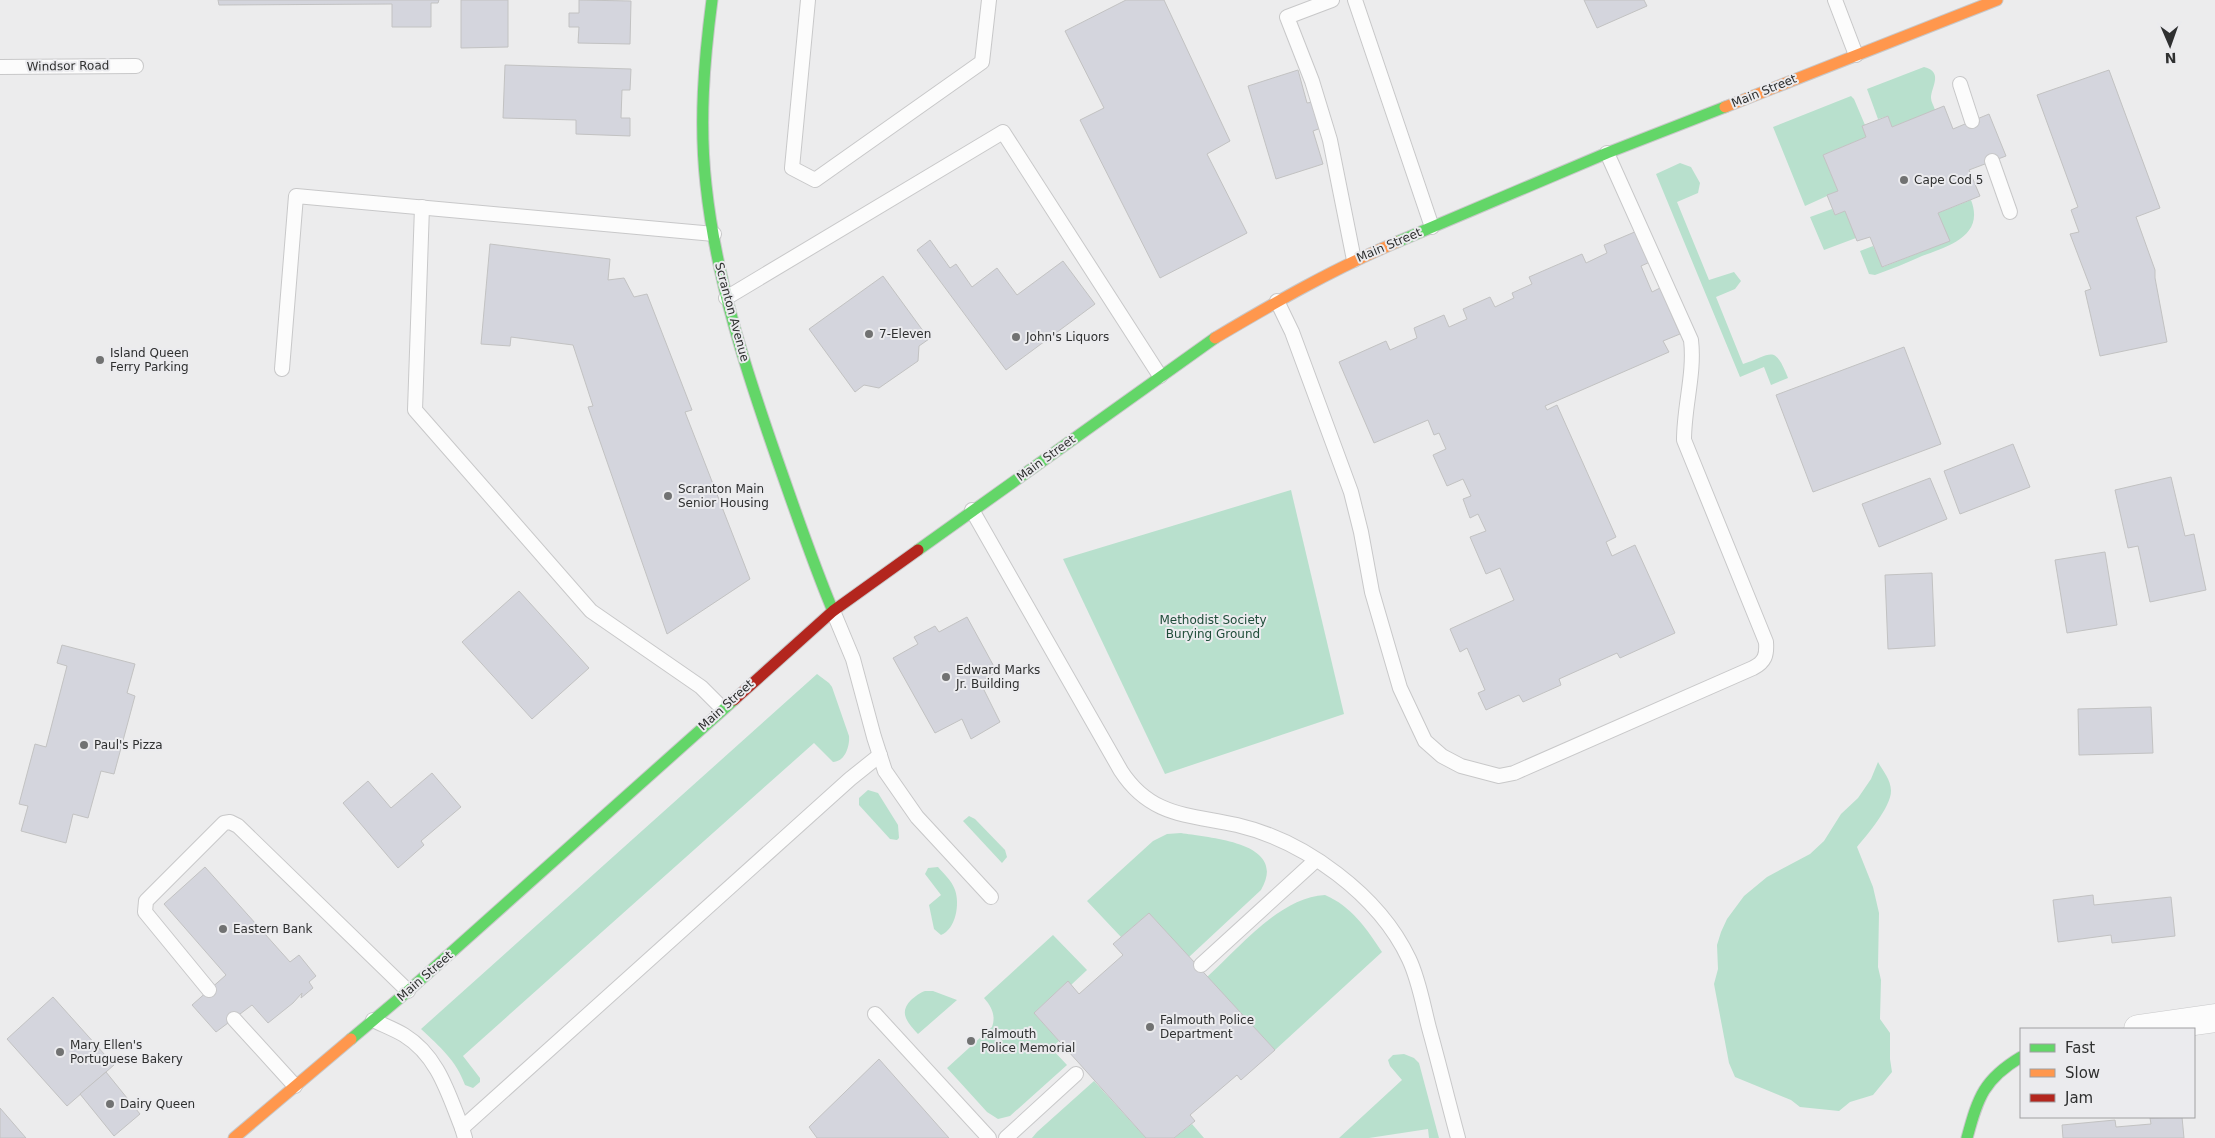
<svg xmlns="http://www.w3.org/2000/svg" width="2215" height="1138" font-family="'DejaVu Sans',sans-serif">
<rect width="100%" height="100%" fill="#ececed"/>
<!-- green -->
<g fill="#b8e0cd">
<path d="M 1924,67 C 1944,72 1931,87 1931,98 C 1931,102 1934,106 1935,110 L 1892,127 L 1888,116 L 1878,119 L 1867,89 Z"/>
<polygon points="1851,96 1854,99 1865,125 1862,126 1866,137 1823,155 1838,191 1805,206 1773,127"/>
<path d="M 1680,163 L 1691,167 L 1700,183 L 1698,193 L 1677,202 L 1709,280 L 1734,272 L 1741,281 L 1735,289 L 1716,297 L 1743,364 C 1772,355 1774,343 1788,378 L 1771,385 L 1764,367 L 1740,377 L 1656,174 Z"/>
<path d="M 1971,200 C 1985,236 1948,246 1922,256 C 1907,263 1891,269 1875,275 L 1869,274 L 1860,251 L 1873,246 L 1883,267 L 1949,241 L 1938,213 Z"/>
<polygon points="1832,209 1835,215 1845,211 1856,238 1824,250 1810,217"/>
<polygon points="1291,490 1344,714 1165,774 1063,559"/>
<path d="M 817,674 L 829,683 L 832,687 L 849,736 C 850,746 845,762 833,762 L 814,743 L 463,1056 L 480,1078 L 480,1082 L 473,1088 L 465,1085 C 456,1060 440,1047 421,1029 Z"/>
<path d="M 1878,762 C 1883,771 1891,780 1891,791 C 1891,807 1867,835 1857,847 L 1873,887 L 1879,913 L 1878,967 L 1881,980 L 1880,1019 L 1890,1033 L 1890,1059 L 1892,1072 L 1873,1095 L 1850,1102 L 1839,1111 L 1800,1107 L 1791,1100 L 1735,1077 L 1729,1063 L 1714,984 L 1718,969 L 1717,945 L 1721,932 L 1727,919 L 1744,896 L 1767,877 L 1810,854 L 1824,841 L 1841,814 L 1858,798 L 1871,779 Z"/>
<polygon points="868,790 878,793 898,825 899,838 897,840 890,839 859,805 859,798"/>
<polygon points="969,816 975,819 1005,850 1007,857 1002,863 963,821"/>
<path d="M 1181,833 C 1210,838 1289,842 1261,890 L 1189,957 L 1149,913 L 1121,937 L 1087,901 L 1153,841 L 1167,834 Z"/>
<path d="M 938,867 C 944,874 952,881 955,890 C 960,904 956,929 941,935 L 934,929 L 929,905 L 941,895 L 925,874 L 928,868 Z"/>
<path d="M 1325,895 C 1351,906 1367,929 1382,952 L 1275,1050 L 1207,977 C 1239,948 1280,897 1325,895 Z"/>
<path d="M 1053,935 L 1087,970 L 1071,985 L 1068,981 L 1034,1013 L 1059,1041 L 1051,1048 L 1067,1065 L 1010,1116 L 998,1119 L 987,1112 L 947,1068 L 992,1027 C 996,1016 992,1007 984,998 Z"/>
<path d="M 925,991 L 933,991 L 957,1000 L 918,1034 C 908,1023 898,1013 911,1000 C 916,996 919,993 925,991 Z"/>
<polygon points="1404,1054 1414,1058 1419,1063 1439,1138 1429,1138 1428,1129 1369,1138 1339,1138 1402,1080 1390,1066 1388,1060 1393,1055"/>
<polygon points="1094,1081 1146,1138 1032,1138 1037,1132"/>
<polygon points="1192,1124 1204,1138 1174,1138"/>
</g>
<!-- building -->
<g fill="#d4d5dd" stroke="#c2c2c2">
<polygon points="218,0 439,0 438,3 431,3 431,27 392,27 392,4 219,5"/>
<polygon points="461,0 508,0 508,47 461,48"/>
<polygon points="579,0 631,1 630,44 578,43 579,27 569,27 569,13 579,13"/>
<polygon points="1126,0 1164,0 1230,141 1207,154 1247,233 1160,278 1080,120 1104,108 1065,31"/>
<polygon points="1584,0 1644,0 1647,6 1597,28"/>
<polygon points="505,65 631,69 630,90 622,90 621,118 630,118 630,136 576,134 576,120 503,118"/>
<polygon points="1298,70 1307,103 1313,102 1321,128 1313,131 1323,164 1276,179 1248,86"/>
<polygon points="2109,70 2160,208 2136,217 2155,270 2155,278 2167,342 2100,356 2085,291 2091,289 2070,234 2079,232 2071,210 2078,207 2037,95"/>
<polygon points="1944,106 1953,129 1989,114 2006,156 1969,170 1980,196 1938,213 1950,241 1882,267 1870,237 1857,241 1845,211 1835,215 1827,195 1838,191 1823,155 1866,137 1862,126 1888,116 1892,127"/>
<polygon points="1637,231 1650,262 1641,266 1652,292 1660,288 1680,334 1663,341 1669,352 1545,406 1547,410 1557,405 1616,537 1606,542 1612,556 1635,545 1675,633 1620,658 1617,653 1559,679 1561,685 1523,702 1519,695 1486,710 1478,693 1485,690 1467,648 1460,652 1450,629 1514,600 1500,568 1486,574 1470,537 1486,531 1478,514 1470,518 1463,499 1471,496 1463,479 1447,486 1433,455 1446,449 1439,433 1434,435 1428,420 1374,443 1339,362 1386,341 1390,350 1417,338 1414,328 1444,315 1449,327 1467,319 1463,309 1490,297 1495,307 1514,298 1512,293 1532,284 1529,277 1582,254 1586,263 1607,253 1604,245"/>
<polygon points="930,240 950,268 956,264 972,287 997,268 1017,295 1063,261 1095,304 1006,370 917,250"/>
<polygon points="490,244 610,259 608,280 624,278 634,297 647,294 692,410 685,412 750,579 667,634 588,407 593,406 573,345 511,337 510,346 481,344"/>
<polygon points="883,276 929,339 919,346 918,361 879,388 864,385 855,392 809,329"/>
<polygon points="1904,347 1941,444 1813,492 1776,395"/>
<polygon points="2013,444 2030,487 1960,514 1944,471"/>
<polygon points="2171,477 2185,536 2194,534 2206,590 2150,602 2138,546 2128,548 2115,490"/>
<polygon points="1930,478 1947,519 1879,547 1862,504"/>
<polygon points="2105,552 2117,625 2067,633 2055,560"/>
<polygon points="1932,573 1935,646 1888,649 1885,575"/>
<polygon points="519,591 589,668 532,719 462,642"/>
<polygon points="967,617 997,672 980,682 1000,722 971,739 962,719 935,733 893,658 918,644 914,637 935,626 939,632"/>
<polygon points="62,645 135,664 127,693 135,696 114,774 101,771 88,818 73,814 66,843 21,831 28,806 19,804 35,744 46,747 67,666 57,663"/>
<polygon points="2151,707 2153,753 2079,755 2078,709"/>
<polygon points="432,773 461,807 421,841 424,845 398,868 343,803 368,781 391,808"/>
<polygon points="205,867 290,962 299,955 316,976 309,982 313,988 301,998 302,993 293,1003 268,1023 252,1005 216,1032 192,1005 226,975 164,904"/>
<polygon points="2093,895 2094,905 2171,897 2175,936 2112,943 2111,935 2058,942 2053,900"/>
<polygon points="1149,913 1275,1050 1241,1080 1237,1075 1190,1115 1195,1121 1174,1138 1146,1138 1034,1013 1068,981 1079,994 1123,955 1113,944"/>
<polygon points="53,997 114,1065 67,1106 7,1039"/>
<polygon points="879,1059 949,1138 817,1138 809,1127"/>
<polygon points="106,1072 140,1114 114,1136 80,1094"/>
<polygon points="0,1108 26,1138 0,1138"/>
<polygon points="2182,1117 2184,1138 2063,1138 2062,1125 2115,1120 2116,1127 2151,1124 2150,1118"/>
</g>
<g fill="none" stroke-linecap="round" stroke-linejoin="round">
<defs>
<g id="lane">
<polyline points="808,0 792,168 815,180 982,62 989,0"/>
<polyline points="1332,0 1287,17 1312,81 1330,140 1354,260"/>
<polyline points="1355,0 1432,227"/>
<polyline points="1835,0 1856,55"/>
<polyline points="0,67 136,66"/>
<polyline points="1960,84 1972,121"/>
<polyline points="1992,161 2010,212"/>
<polyline points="422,207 415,410 591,611 701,687 722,708"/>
<polyline points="726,298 1003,132 1160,376"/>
<path d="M 1277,301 L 1292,332 L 1351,492 L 1361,532 L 1372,592 L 1400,688 L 1425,741 L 1442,756 L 1461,766 L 1499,776 L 1514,773 L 1753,668 C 1765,662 1767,655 1766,642 L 1684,440 C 1684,406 1695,373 1691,340 L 1607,153"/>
<polyline points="282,369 296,196 714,234"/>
<path d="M 972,510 L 1121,771 C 1151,817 1188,814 1237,825 C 1305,841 1379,895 1409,959 C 1419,980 1423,1005 1429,1028 C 1439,1064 1448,1101 1458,1138"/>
<polyline points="833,611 853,659 874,737 885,771 917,817 991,897"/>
<polyline points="1201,965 1316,860"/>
<polyline points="209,990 145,912 146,901 224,823 230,822 238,826 408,991"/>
<polyline points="875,1014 989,1138"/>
<polyline points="234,1019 295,1086"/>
<path d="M 373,1020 C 383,1025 394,1029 404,1035 C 438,1056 448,1093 462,1128"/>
<polyline points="465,1138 462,1128 850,779 880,755"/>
<polyline points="1006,1138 1076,1074"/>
</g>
<polyline id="street" points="2138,1029 2215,1018"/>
<g id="fast">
<path d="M 712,0 C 704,61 699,123 706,185 C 716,279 746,370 777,459 C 795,510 812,561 833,611"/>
<polyline points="1397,242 1607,153 1725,107"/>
<polyline points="918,550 1215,338"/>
<polyline points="351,1039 408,991 734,700"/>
<path d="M 1967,1138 C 1978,1097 1984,1079 2021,1057"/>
</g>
<g id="slow">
<polyline points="1725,107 1997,0"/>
<path d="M 1215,338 C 1274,303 1333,269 1397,242"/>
<polyline points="234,1138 351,1039"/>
</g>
<polyline id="jam" points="734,700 833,611 918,550"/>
</defs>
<!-- lane casing -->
<use href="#lane" stroke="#c8c8c9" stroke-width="16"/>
<!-- street casing -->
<use href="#street" stroke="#c8c8c9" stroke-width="29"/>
<!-- fast casing -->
<use href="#fast" stroke="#c8c8c9" stroke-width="13"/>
<!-- slow casing -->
<use href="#slow" stroke="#c8c8c9" stroke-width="13"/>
<!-- jam casing -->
<use href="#jam" stroke="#c8c8c9" stroke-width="13"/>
<!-- lane -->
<use href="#lane" stroke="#fcfcfc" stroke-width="14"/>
<!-- street -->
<use href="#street" stroke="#fcfcfc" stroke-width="28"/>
<!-- fast -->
<use href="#fast" stroke="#63d668" stroke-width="11"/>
<!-- slow -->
<use href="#slow" stroke="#ff974d" stroke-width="11"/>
<!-- jam -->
<use href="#jam" stroke="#b3261e" stroke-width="11"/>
</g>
<!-- markers -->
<g fill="#717272" stroke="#ebebee" stroke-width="2">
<circle cx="1904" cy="180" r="5"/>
<circle cx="869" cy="334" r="5"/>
<circle cx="1016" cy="337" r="5"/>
<circle cx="100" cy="360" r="5"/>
<circle cx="668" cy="496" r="5"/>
<circle cx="946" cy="677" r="5"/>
<circle cx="84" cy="745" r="5"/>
<circle cx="223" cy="929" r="5"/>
<circle cx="1150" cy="1027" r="5"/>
<circle cx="971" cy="1041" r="5"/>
<circle cx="60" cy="1052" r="5"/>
<circle cx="110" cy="1104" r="5"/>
</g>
<g text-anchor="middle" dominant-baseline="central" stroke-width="4" stroke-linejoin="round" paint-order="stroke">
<!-- street labels -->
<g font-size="12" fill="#2f3030" stroke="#ebebee">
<text transform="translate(68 66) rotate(-1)">Windsor Road</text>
<text transform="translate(1764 91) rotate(-22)">Main Street</text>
<text transform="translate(1389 245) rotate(-23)">Main Street</text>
<text transform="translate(732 312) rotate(75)">Scranton Avenue</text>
<text transform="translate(1046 458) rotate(-36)">Main Street</text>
<text transform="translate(726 705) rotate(-42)">Main Street</text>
<text transform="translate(425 976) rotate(-41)">Main Street</text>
</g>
<!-- poi labels -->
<g font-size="12" fill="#2f3030" stroke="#ebebee" text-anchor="start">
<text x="1914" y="180">Cape Cod 5</text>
<text x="879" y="334">7-Eleven</text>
<text x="1026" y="337">John's Liquors</text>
<text x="110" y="353">Island Queen<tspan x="110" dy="14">Ferry Parking</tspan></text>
<text x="678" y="489">Scranton Main<tspan x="678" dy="14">Senior Housing</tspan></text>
<text x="956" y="670">Edward Marks<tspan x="956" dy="14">Jr. Building</tspan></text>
<text x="94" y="745">Paul's Pizza</text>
<text x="233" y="929">Eastern Bank</text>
<text x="1160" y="1020">Falmouth Police<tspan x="1160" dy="14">Department</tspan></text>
<text x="981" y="1034">Falmouth<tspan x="981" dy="14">Police Memorial</tspan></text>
<text x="70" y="1045">Mary Ellen's<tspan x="70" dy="14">Portuguese Bakery</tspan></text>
<text x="120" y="1104">Dairy Queen</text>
</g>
<!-- park labels -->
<g font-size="12" fill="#1f4c39" stroke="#ebebee">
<text x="1213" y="620">Methodist Society<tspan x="1213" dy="14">Burying Ground</tspan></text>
</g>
</g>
<!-- legend -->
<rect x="2020" y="1028" width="175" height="90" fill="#ebebee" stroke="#a0a0a2"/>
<rect x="2030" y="1044" width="25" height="8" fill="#63d668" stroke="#a0a0a2"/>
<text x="2065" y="1053" font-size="15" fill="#2f3030">Fast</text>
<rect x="2030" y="1069" width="25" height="8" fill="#ff974d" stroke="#a0a0a2"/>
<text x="2065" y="1078" font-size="15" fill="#2f3030">Slow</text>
<rect x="2030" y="1094" width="25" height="8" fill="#b3261e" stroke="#a0a0a2"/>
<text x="2065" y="1103" font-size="15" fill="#2f3030">Jam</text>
<!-- north arrow -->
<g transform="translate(2170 45) rotate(178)" stroke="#ebebee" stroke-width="4" paint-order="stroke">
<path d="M0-4L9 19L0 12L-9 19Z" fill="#2f3030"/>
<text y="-8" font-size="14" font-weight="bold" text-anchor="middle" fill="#2f3030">N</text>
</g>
</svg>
